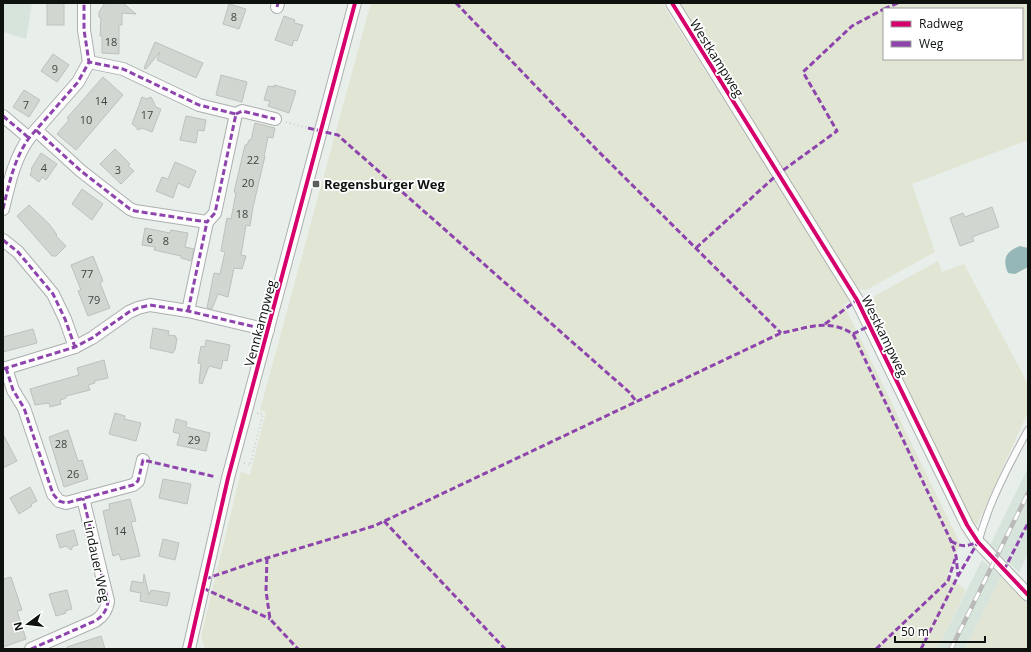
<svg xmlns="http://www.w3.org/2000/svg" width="1031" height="652" font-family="'Open Sans',sans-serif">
<rect width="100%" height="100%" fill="#e8eeea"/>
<!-- built -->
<g fill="#d7e4db">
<polygon points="3,3 32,3 26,39 3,32"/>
<polygon points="1028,468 1028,554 1019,572 990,545"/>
<polygon points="982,560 1001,577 965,649 937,649"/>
</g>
<!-- green -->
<g fill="#e1e5d3" fill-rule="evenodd">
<polygon points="371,3 662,3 850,299 844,305 960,543 947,575 966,590 937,649 205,649 201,637 241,472 250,475 266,412 260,410"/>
<path d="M 679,3 L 1028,3 L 1028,140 L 912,184 L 935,252 L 866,290 L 856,289 ZM 884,9 L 1022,9 L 1022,59 L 884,59 Z"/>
<polygon points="938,261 942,272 964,264 1028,384 1028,412 975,529 868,312 875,296"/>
<polygon points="1001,577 1028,604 1028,649 965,649"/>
</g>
<!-- water -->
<path fill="#95b7b8" d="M 1020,246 L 1028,248 L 1028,267 L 1015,274 L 1008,273 C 1002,259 1006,251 1020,246 Z"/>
<!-- building -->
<g fill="#d1d7d0" stroke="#bdc1bd">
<rect x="47" y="3" width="17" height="22"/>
<polygon points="105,3 123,3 136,14 122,13 122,25 119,25 119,54 102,53 102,36 100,36 101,18 99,17 99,12"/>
<polygon points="229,4 246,9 239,29 223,24"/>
<polygon points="284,16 295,20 294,23 303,25 297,41 294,40 292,46 275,40"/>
<polygon points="155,42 203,63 196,78 157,60 160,52 146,69 144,68"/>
<polygon points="53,54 69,65 57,82 41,71"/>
<polygon points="221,75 247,82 242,102 216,95"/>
<polygon points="103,77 123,95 76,150 57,134 69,120 67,118"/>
<polygon points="274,85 296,91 289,113 268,106 270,101 264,100 268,86 274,87"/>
<polygon points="24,90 40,100 29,117 13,107"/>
<polygon points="142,97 147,99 151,97 156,107 161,109 152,132 142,128 138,130 135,126 132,124"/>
<polygon points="186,116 206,120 204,131 198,130 196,143 180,140"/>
<polygon points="255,123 275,128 273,138 268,137 264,156 265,156 253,207 250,226 246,225 241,255 246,256 242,269 234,268 228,297 218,294 212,309 207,308 214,273 220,274 225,252 221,251 227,218 231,219 236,193 234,192 245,145 247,145 249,140 251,140"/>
<polygon points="115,149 130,164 128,166 134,171 121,184 100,164"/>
<polygon points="41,153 57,164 46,180 42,177 39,182 30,175 32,170 31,169"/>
<polygon points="175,162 196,171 189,188 178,183 173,198 156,191 162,177 168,179"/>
<polygon points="82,189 103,204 92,220 72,204"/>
<polygon points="29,205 49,224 57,235 56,236 66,246 56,256 52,256 17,216"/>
<polygon points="992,207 999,227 972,237 974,241 960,246 950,218 963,213 965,217"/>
<polygon points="145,228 170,233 171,230 188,233 185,247 194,249 191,261 181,258 181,256 154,250 155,247 142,245"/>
<polygon points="93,256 103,281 100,283 110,308 88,316 78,291 81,290 71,265"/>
<polygon points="153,328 169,331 168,335 176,336 175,338 177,338 175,350 174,350 173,353 150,348"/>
<polygon points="33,329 37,343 3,352 3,337"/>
<polygon points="206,340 230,345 227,361 223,360 221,369 209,366 202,384 199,383 201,364 198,363 201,346 205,347"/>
<polygon points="104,360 108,378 94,381 95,383 88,385 90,390 66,396 66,398 60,400 61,404 50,407 49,403 35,405 30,389 79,375 77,368"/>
<polygon points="115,413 125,416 124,419 141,423 136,441 109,434"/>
<polygon points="176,419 187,422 186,427 210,433 206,451 177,445 180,434 173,432"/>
<polygon points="68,430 78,461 82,460 88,479 64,487 49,437"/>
<polygon points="3,434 17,461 3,468"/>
<polygon points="163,479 191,484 187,504 159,498"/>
<polygon points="30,487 37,501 31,504 32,506 19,514 10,498"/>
<polygon points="130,499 136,521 131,522 140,556 121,560 119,554 113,556 103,511 110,509 109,504"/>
<polygon points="74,530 78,545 73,546 71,550 66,546 60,548 56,535"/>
<polygon points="163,539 179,543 175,560 159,556"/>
<polygon points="144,574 149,595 151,590 170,593 167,606 140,601 141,593 130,591 132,581 143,583"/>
<polygon points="11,577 22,610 17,611 26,639 3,647 3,579"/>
<polygon points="67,590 72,609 65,611 66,613 56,616 49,594"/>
<polygon points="101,636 105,649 68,649 67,647"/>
</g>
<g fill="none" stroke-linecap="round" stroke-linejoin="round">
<defs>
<path id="service" d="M 978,542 C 981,535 982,528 985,521 C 994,492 1013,457 1028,430"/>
<g id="minor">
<polyline points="672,3 857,300 967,525 978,542 1028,595"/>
<polyline points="277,7 278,3"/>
<polyline points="236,114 242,111 275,119"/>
<polyline points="3,116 29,138"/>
<polyline points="36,130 81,171 130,209 135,211 207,222 215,213 236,114 199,105 123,69 89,62"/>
<path d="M 3,209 C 9,184 14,159 29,138 L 78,82 L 89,62 L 84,30 L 84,3"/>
<polyline points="3,240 18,252 53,294 65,319 75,347"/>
<polyline points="188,311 207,222"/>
<polyline points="6,368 13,390 24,408 53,494 59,501 66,503 133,485 138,481 143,460"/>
<polyline points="3,369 75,347 92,338 129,312 138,308 150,305 188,311 268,330"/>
<path d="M 31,649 L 95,621 C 103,616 107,610 108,601 L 83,498"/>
<polyline points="189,649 228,478 355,3"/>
</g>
</defs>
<!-- service casing -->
<use href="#service" stroke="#abb0ad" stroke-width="8"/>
<!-- minor casing -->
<use href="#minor" stroke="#abb0ad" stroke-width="14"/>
<!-- path -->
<g stroke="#ced0cf" stroke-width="2" stroke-dasharray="1 3" stroke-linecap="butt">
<polyline points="286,122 308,128"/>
<polyline points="244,463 250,465 263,414 257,413"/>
</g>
<!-- service -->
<use href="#service" stroke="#fcfcfc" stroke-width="6"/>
<!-- minor -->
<use href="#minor" stroke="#fcfcfc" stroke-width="12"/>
<defs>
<polyline id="rail" points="951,649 1028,493"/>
</defs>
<!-- rail casing -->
<use href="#rail" stroke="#b8b9b8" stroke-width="4.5"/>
<!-- rail -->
<use href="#rail" stroke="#fff" stroke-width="3" stroke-dasharray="9" stroke-linecap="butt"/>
<!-- quiet -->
<g stroke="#8e44ad" stroke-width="3" stroke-dasharray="6 3" stroke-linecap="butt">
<polyline points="456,3 596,149 781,333"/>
<polyline points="277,7 278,3"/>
<polyline points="884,9 898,3"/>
<polyline points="236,114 242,111 275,119"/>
<polyline points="3,116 29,138"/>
<polyline points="308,128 338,135 341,138 629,392 636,401"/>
<polyline points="36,130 81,171 130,209 135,211 207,222 215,213 236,114 199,105 123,69 89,62"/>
<path d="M 3,209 C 9,184 14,159 29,138 L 78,82 L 89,62 L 84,30 L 84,3"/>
<polyline points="3,240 18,252 53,294 65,319 75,347"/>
<polyline points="696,248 778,174 837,131 803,72 852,26 884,9"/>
<polyline points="188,311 207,222"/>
<polyline points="825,324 857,300"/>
<polyline points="853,334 869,326"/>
<polyline points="6,368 13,390 24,408 53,494 59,501 66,503 133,485 138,481 143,460 216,477"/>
<polyline points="3,369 75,347 92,338 129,312 138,308 150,305 188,311 268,330"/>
<polyline points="384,521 505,649"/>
<path d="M 951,541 C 962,548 967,546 978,542"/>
<polyline points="267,558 266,591 270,619 298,649"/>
<polyline points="1004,570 1028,523"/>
<path d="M 205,579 L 267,558 L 374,526 L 781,333 C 808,328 828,318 853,334 L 951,541 L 956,556 L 958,576"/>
<polyline points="203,588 270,619"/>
<path d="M 31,649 L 95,621 C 103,616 107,610 108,601 L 83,498"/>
<polyline points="876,649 948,581 955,559"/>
<polyline points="921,649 958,576 978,542"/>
</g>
<defs>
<g id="cycleway">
<polyline points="672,3 857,300 967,525 978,542 1028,595"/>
<polyline points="189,649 228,478 355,3"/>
</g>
</defs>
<!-- cycleway casing -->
<use href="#cycleway" stroke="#fff" stroke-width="6"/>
<!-- cycleway -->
<use href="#cycleway" stroke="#d6006c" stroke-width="4"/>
</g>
<!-- markers -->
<rect fill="#5a5f5c" stroke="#fff" stroke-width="1.5" x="312" y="180" width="8" height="8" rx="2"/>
<g text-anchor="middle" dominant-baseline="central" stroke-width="3.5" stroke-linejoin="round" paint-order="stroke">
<!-- number labels -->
<g font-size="11" fill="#3e433f">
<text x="234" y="16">8</text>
<text x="111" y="41">18</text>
<text x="55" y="68">9</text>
<text x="101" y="100">14</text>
<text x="26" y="104">7</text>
<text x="147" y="114">17</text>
<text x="86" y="119">10</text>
<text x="253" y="159">22</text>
<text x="44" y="167">4</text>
<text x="118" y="169">3</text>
<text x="248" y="182">20</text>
<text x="242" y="213">18</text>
<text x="150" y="238">6</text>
<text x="166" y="240">8</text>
<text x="87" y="273">77</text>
<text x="94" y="299">79</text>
<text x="194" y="439">29</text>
<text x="61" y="443">28</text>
<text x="73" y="473">26</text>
<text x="120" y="530">14</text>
</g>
<!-- street labels -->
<g font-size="13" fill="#0d120f" stroke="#fff">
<text transform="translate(717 58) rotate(58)">Westkampweg</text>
<text transform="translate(260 323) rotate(-75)">Vennkampweg</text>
<text transform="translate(885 336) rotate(64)">Westkampweg</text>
<text transform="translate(97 561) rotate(78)">Lindauer Weg</text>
</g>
<!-- poi labels -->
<g font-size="13" font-weight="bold" fill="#0d120f" stroke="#fff" text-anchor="start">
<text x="324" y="184">Regensburger Weg</text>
</g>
</g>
<!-- border -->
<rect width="1031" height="652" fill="none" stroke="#0d120f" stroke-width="8"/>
<!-- legend -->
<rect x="883" y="8" width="140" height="52" fill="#ffffff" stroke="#9ea09f"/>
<rect x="891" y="21" width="20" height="6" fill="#d6006c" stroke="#9ea09f"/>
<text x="919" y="28" font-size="12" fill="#0d120f">Radweg</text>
<rect x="891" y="41" width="20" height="6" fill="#8e44ad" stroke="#9ea09f"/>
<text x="919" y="48" font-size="12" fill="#0d120f">Weg</text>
<!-- north arrow -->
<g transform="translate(28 624) rotate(255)" stroke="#ffffff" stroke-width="3" paint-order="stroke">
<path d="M0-3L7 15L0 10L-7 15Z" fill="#0d120f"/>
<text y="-6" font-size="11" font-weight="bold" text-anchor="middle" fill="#0d120f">N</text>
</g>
<!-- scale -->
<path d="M895 636v6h90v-6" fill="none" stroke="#0d120f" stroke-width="2"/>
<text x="901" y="636" font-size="12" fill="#0d120f" stroke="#ffffff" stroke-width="3" paint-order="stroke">50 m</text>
</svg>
